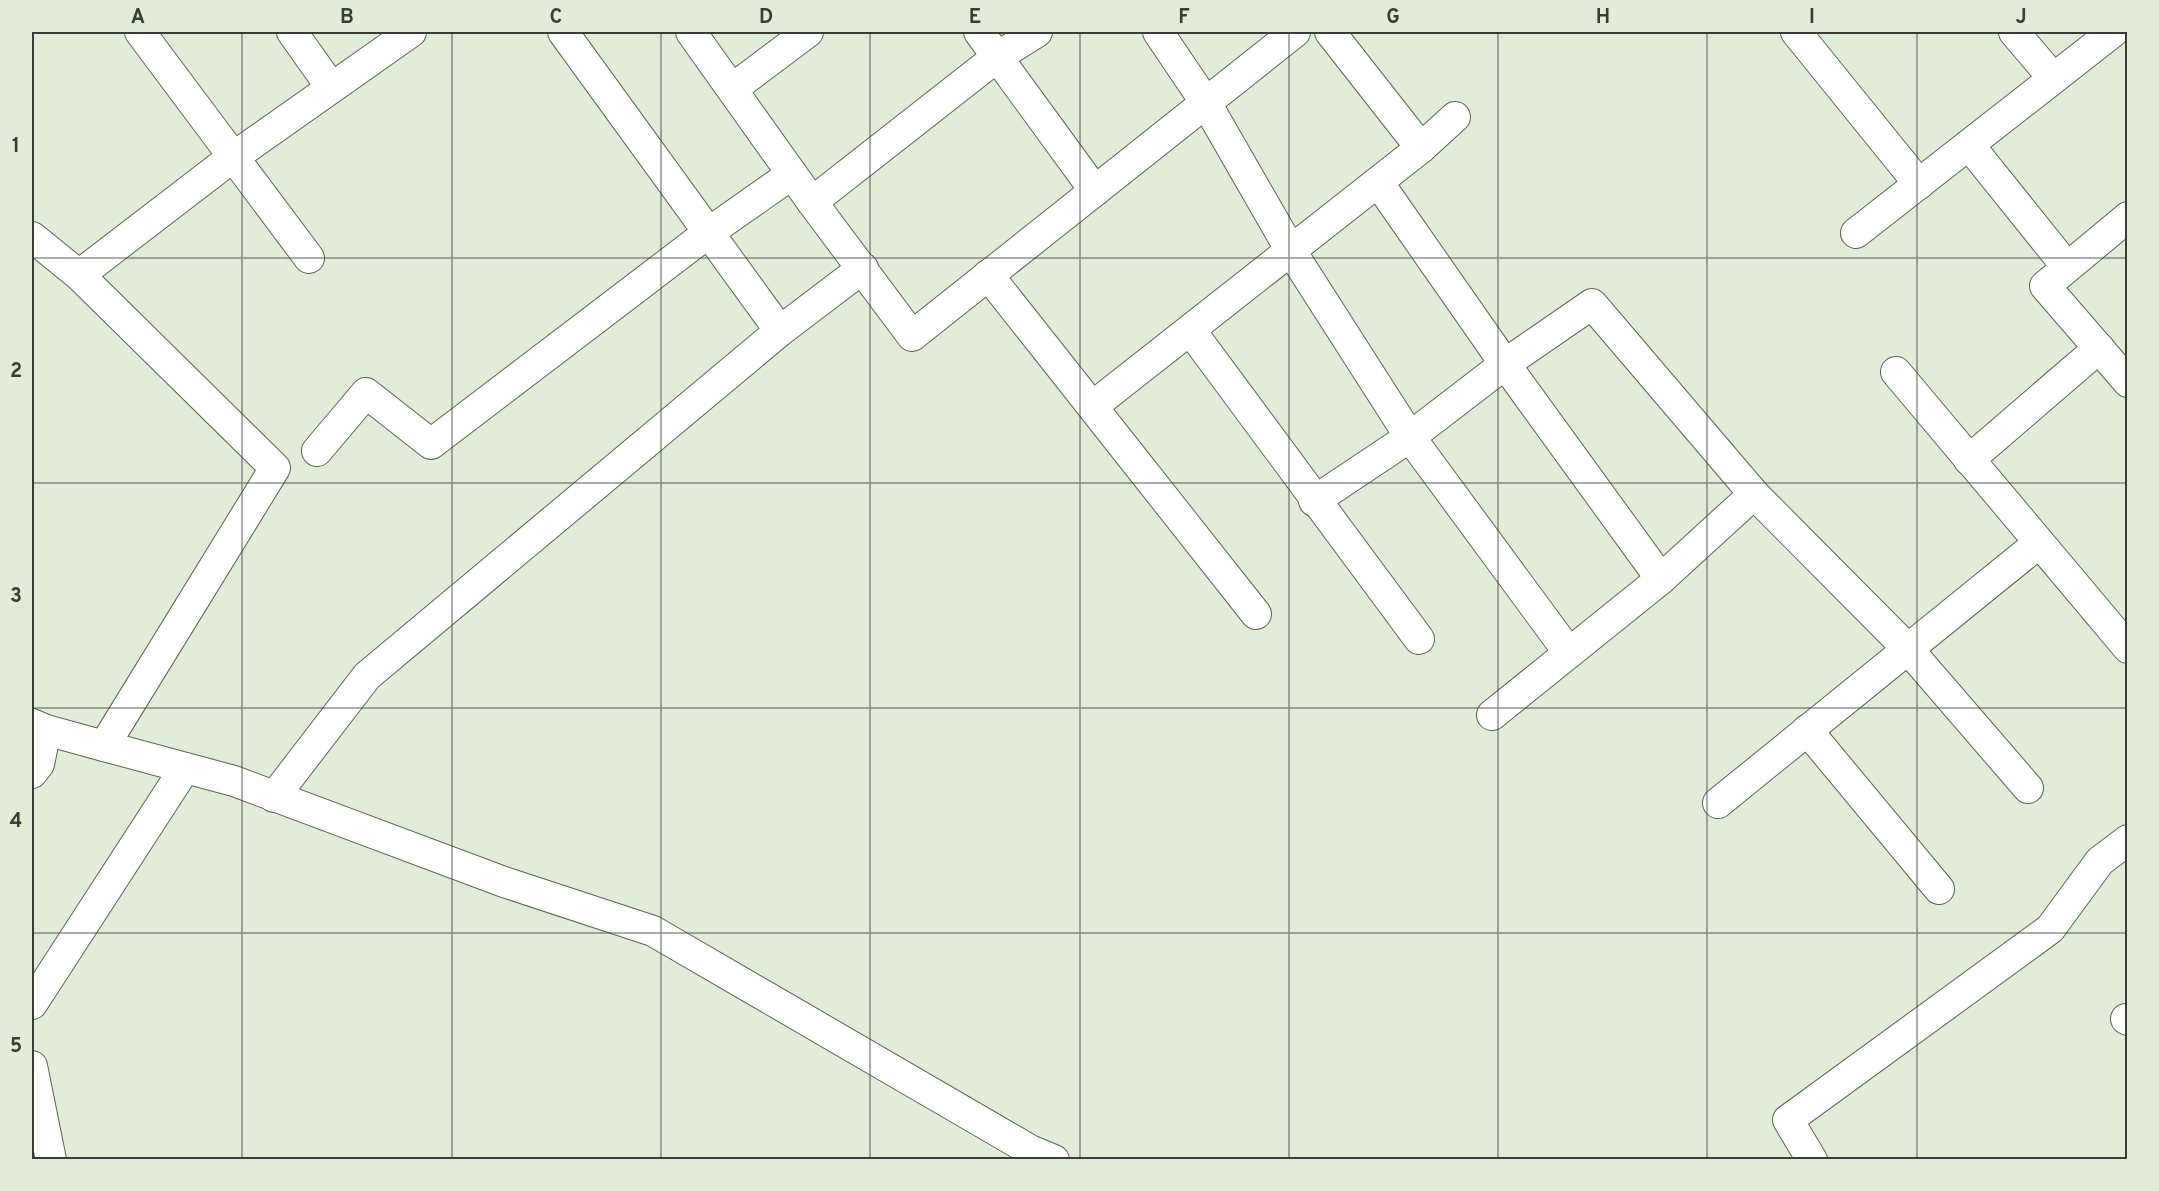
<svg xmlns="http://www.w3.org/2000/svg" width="2159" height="1191" font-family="Overpass,sans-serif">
<rect width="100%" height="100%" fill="#e1edd8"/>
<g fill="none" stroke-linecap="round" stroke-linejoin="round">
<defs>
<g id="street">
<polyline points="140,32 309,258"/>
<polyline points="292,32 331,87"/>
<polyline points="563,32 780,331"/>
<polyline points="691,32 812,202 912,336 1295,32"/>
<polyline points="979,32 1095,191"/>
<polyline points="1158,32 1206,103 1291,251 1410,437 1569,653"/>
<polyline points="1330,32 1421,148"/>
<polyline points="1796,32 1919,184"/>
<polyline points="2014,32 2053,78"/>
<polyline points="732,89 808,32"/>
<polyline points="1969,145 2067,267"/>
<polyline points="1378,182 1505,364 1661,579"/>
<polyline points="812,202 997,57 1037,32"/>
<polyline points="2128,217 2045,286 2128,382"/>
<polyline points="1856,233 2113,32"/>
<polyline points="32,237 79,275 275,468 104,746 46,730 32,724"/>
<polyline points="79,275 225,163 411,32"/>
<polyline points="988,275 1256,614"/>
<polyline points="1191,331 1419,639"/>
<polyline points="1896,372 2128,648"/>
<polyline points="1093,406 1421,148 1455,117"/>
<polyline points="317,451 366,393 431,444 708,233 792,174"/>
<polyline points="1969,460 2099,348"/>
<polyline points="1314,501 1410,437 1505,364 1592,304 1754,494 1908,649 2028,788"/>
<polyline points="1492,715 1661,579 1754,494"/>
<polyline points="1807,730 1939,889"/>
<polyline points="104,746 234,781 504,882 653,931 1030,1150 1054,1160"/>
<polyline points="32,773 39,764 46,730"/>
<polyline points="274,797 367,676 780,331 863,268"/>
<polyline points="1718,803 2039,543"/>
<polyline points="32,1004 185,768"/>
<polyline points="2126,1019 2128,1020"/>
<polyline points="32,1066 51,1160"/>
<polyline points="1812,1160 1788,1120 2050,929 2100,861 2128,840"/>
</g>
</defs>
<!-- street casing -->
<use href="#street" stroke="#5a6552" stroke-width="32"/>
<!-- street -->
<use href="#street" stroke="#fff" stroke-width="30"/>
</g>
<!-- grid -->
<path fill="none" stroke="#383d35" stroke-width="1.5" stroke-opacity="0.55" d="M 242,32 L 242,1160M 452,32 L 452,1160M 661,32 L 661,1160M 870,32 L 870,1160M 1080,32 L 1080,1160M 1289,32 L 1289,1160M 1498,32 L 1498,1160M 1707,32 L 1707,1160M 1917,32 L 1917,1160M 32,258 L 2128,258M 32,483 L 2128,483M 32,708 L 2128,708M 32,933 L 2128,933"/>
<!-- border -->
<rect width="2159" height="1191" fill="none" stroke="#e1edd8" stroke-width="66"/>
<rect x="33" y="33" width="2093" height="1125" fill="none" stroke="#383d35" stroke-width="2"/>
<g font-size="20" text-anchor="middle" font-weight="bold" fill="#383d35">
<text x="138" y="23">A</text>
<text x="347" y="23">B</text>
<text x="556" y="23">C</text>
<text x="766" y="23">D</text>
<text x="975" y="23">E</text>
<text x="1184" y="23">F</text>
<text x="1393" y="23">G</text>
<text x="1603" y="23">H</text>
<text x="1812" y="23">I</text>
<text x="2021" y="23">J</text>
<text x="16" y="152">1</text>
<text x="16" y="377">2</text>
<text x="16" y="602">3</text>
<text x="16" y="827">4</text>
<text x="16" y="1052">5</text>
</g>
</svg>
